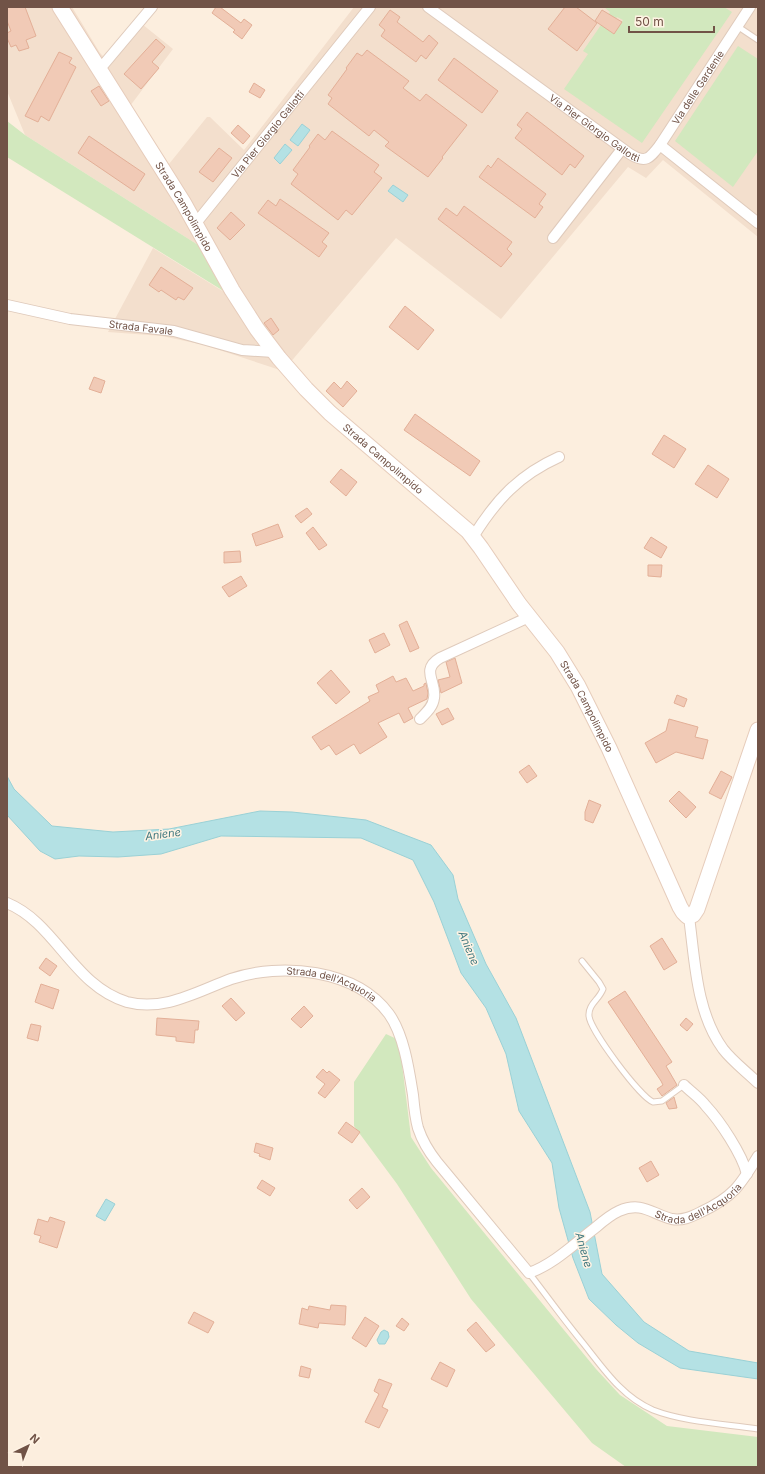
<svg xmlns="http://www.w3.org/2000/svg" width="765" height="1474" font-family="Inter,sans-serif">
<rect width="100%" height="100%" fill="#fceede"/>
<!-- residential -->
<polygon fill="#f3dfcd" points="7,7 72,7 100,53 105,58 137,20 173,49 130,106 169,164 207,117 210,117 244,150 354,7 758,7 758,237 663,160 646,178 628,167 501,319 396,238 283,371 204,345 162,336 108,332 153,248 229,295 206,250 25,135 7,91"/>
<!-- green -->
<g fill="#d2e8be" fill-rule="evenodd">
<path d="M 604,7 L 724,7 L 732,12 L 642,143 L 564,89 L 588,54 L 583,51 L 610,12 ZM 617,17 L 623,20 L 614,33 L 608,30 Z"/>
<polygon points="738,46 758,59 758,151 733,187 675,141"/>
<polygon points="7,121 25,135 206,250 230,295 7,157"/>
<polygon points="386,1034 399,1040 411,1137 431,1168 596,1369 620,1395 667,1426 758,1437 758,1467 626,1467 592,1443 471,1299 397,1184 354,1126 354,1082"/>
</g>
<!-- water -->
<g fill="#b4e1e4" stroke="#9ad1d6">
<polygon points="302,124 310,130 298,146 290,140"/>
<polygon points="285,144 292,150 280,164 274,158"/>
<polygon points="393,185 408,195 403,202 388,191"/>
<polygon points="7,776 14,789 52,826 113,832 169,829 260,811 292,812 366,820 431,845 453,875 458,899 486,964 516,1018 590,1212 602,1274 644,1322 689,1351 758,1363 758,1379 680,1368 638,1343 616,1325 589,1299 573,1258 559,1208 552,1163 519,1111 506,1054 486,1008 461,973 434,902 413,860 361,838 221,836 161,854 118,857 79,856 55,859 40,851 7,815"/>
<polygon points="106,1199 115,1204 105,1221 96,1216"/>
<polygon points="384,1330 388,1332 389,1337 385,1344 379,1344 377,1340 381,1332"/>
</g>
<!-- building -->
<g fill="#f1cab6" stroke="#e3af97">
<polygon points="7,7 25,7 36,36 26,40 29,48 19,51 16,45 11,47 7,38 7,33 11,31 7,21"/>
<polygon points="216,7 220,7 241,23 244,19 252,25 242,39 233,32 235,30 212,13"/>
<polygon points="565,7 576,7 597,23 577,51 548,29"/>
<polygon points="390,10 400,17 397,22 423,42 429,35 438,43 426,59 421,55 416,62 381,36 385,30 379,25"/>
<polygon points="602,10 622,22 614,34 595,21"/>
<polygon points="156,39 165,47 152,62 159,68 141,89 124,74"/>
<polygon points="367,50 409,81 403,88 420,101 426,94 467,125 442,157 443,158 428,177 385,146 389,142 374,130 369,136 328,104 332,98 328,95 347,69 346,68 357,53 362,56"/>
<polygon points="59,52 72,58 69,63 76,67 49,121 41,116 38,122 25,116"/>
<polygon points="454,58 498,91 482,113 438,80"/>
<polygon points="254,83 265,90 260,98 249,92"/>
<polygon points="99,86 109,101 101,106 91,91"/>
<polygon points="527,112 584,156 575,168 570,164 562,175 515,138 522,129 517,125"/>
<polygon points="238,125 250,136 243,144 231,133"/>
<polygon points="332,131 379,165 374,172 382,178 352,215 346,210 338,220 291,184 298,174 293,170 310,147 309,146 318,134 325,140"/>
<polygon points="89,136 145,174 134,191 78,153"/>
<polygon points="219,148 232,158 213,182 199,172"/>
<polygon points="498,158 546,194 539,204 543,207 535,218 479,177 488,165 491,168"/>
<polygon points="280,199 329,233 322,242 327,246 319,257 258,213 268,200 276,206"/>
<polygon points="464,206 512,242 507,249 512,254 501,267 438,219 446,208 457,216"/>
<polygon points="231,212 245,225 230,240 217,228"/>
<polygon points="161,267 193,288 184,300 178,297 176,300 161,290 159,292 149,285"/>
<polygon points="405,306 434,330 418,350 389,327"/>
<polygon points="271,318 279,330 273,335 264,323"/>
<polygon points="94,377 105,381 101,393 89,389"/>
<polygon points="347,381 357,391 343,407 326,391 334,382 341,389"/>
<polygon points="415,414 480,461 470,476 404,430"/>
<polygon points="664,435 686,449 674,468 652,454"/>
<polygon points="708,465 729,479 717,498 695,484"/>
<polygon points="341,469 357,482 346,496 330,482"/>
<polygon points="307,508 312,514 301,523 295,516"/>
<polygon points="278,524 283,537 256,546 252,534"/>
<polygon points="313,527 327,545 319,550 306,533"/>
<polygon points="651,537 667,547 661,558 644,548"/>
<polygon points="240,551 241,562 224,563 224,552"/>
<polygon points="648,565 662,565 661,577 648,576"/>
<polygon points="241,576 247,586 229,597 222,587"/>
<polygon points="407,621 419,648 410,652 399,625"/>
<polygon points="384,633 390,645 375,653 369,640"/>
<polygon points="455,658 462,683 441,693 438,680 450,677 446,662"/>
<polygon points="331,670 350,692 336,704 317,683"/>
<polygon points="393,676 396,682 406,678 413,691 424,686 424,684 426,683 428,693 427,699 408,708 413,718 404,723 399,713 378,723 387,737 360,754 354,744 336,755 329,745 321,750 312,737 370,701 368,697 379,692 376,685"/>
<polygon points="677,695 687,699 684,707 674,703"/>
<polygon points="448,708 454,719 442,725 436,714"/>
<polygon points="669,719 698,727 695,737 708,740 703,759 676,752 656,763 645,743 666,731"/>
<polygon points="529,765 537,776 527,783 519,772"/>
<polygon points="721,771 732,777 721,799 709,793"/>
<polygon points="679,791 696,807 686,818 669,801"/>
<polygon points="589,800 601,805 593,823 585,820 585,812"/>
<polygon points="662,938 677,962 664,970 650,946"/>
<polygon points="46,958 57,966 50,976 39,968"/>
<polygon points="41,984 59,990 53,1009 35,1002"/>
<polygon points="625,991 672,1062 666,1066 677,1085 662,1096 657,1089 663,1085 661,1081 608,1002"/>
<polygon points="231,998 245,1013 236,1021 222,1006"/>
<polygon points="304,1006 313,1016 301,1028 291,1019"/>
<polygon points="157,1018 199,1021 198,1030 195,1030 194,1043 176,1041 176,1037 156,1035"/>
<polygon points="686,1018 693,1024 687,1031 680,1025"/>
<polygon points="31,1024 41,1026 38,1041 27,1038"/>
<polygon points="323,1069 327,1073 329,1071 340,1080 325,1098 318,1093 325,1084 316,1077"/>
<polygon points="674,1097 677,1108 669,1109 666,1103"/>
<polygon points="346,1122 360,1132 352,1143 338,1133"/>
<polygon points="256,1143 273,1148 270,1160 259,1156 260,1154 254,1152"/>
<polygon points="651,1161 659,1175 647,1182 639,1168"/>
<polygon points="262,1180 275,1188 270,1196 257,1188"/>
<polygon points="362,1188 370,1197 357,1209 349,1200"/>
<polygon points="50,1217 65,1222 57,1248 39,1242 41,1236 34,1234 38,1219 48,1222"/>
<polygon points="331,1305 346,1306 345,1325 319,1323 318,1328 299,1324 302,1308 308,1310 309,1306 330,1310"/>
<polygon points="194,1312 214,1322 208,1333 188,1323"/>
<polygon points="365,1317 379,1326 366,1347 352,1338"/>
<polygon points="402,1318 409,1324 404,1331 396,1326"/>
<polygon points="476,1322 495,1345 486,1352 467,1330"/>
<polygon points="440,1362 455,1370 447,1387 431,1379"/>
<polygon points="301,1366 311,1369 309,1378 299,1376"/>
<polygon points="379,1379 392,1384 382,1407 388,1410 379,1428 365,1422 379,1394 374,1391"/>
</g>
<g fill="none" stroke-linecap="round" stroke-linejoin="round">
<defs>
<g id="lane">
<polyline points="737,26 758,40"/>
<path d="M 582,961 L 599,982 L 603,989 C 599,1000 588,1004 589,1016 C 590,1030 640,1097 653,1102 L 662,1101 L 684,1085"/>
<path d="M 529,1273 C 547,1296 564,1320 583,1343 C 603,1368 622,1397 653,1410 C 684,1422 725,1424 758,1429"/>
</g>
<g id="street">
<path id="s1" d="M 428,7 L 630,154 C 646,164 650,158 660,145 L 758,223"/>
<polyline points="99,70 152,7"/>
<path id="s2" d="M 660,145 L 750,7"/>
<path id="s3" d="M 196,223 L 370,7"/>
<polyline points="553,238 622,149"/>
<path id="s4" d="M 7,305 L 70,319 L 174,331 L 242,350 L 274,352"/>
<path d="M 473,537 C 496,500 519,475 559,457"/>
<path d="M 420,719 C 426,713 433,707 434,698 C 437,682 420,670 440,658 L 529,617"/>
<path id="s5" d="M 7,903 C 56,923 73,986 127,1002 C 164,1012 198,991 231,979 C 281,962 356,969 389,1014 C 404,1035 409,1070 413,1095 C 414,1106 415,1117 418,1128 C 422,1140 429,1152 437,1162 L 529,1273 C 554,1264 574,1244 595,1228 C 602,1222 610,1215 619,1211 C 642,1201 652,1214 672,1219 C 682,1221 691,1217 701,1212 C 733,1197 740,1186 758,1156"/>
<path d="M 689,917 C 695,961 696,1012 723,1049 C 733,1062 747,1072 758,1083"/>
<path d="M 684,1085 C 691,1092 700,1098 706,1106 C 720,1121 742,1154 747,1174"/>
</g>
<g id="secondary">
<path id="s6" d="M 60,7 L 183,202 L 232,290 L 257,329 L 279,358 L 306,389 L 330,413 L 468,531 L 481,548 L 519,604 L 557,652 L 578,686 L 609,748 L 680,907 L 683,912 L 687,916 L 693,915 L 697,909 L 758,730"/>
</g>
</defs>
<!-- lane casing -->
<use href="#lane" stroke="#dfcabb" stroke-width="7"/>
<!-- street casing -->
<use href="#street" stroke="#dfcabb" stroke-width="12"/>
<!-- secondary casing -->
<use href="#secondary" stroke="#e6ccbb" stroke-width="17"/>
<!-- lane -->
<use href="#lane" stroke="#fff" stroke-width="5"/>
<!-- street -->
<use href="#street" stroke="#fff" stroke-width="10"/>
<!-- secondary -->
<use href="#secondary" stroke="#fff" stroke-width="15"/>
</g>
<g text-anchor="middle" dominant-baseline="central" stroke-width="3" stroke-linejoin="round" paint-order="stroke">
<!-- street labels -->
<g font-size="10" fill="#715347" stroke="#fff3e4">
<text stroke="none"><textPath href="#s2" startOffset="69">Via delle Gardenie</textPath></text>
<text stroke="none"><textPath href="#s1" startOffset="206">Via Pier Giorgio Gallotti</textPath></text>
<text stroke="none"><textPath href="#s3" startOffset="114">Via Pier Giorgio Gallotti</textPath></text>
<text stroke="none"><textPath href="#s6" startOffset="235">Strada Campolimpido</textPath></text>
<text stroke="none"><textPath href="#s4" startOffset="136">Strada Favale</textPath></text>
<text stroke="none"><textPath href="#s6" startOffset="559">Strada Campolimpido</textPath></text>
<text stroke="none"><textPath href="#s6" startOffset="883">Strada Campolimpido</textPath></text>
<text stroke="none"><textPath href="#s5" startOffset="370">Strada dell'Acquoria</textPath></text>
<text stroke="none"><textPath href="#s5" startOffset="935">Strada dell'Acquoria</textPath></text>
</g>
<!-- water labels -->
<g font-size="11" font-style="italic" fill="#3f787f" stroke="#fff3e4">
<text transform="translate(163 834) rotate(-7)">Aniene</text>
<text transform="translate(469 948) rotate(67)">Aniene</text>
<text transform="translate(584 1250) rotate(74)">Aniene</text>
</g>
</g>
<!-- border -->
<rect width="765" height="1474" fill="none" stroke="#715347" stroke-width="16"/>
<!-- north arrow -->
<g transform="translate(28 1446) rotate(43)" stroke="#fff3e4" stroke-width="3" paint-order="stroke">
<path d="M0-3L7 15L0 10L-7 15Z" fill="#715347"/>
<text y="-6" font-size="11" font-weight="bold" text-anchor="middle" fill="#715347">N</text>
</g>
<!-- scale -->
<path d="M629 26v6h85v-6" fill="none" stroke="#715347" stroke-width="2"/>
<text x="635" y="26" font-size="12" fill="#715347" stroke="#fff3e4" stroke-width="3" paint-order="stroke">50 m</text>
</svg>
